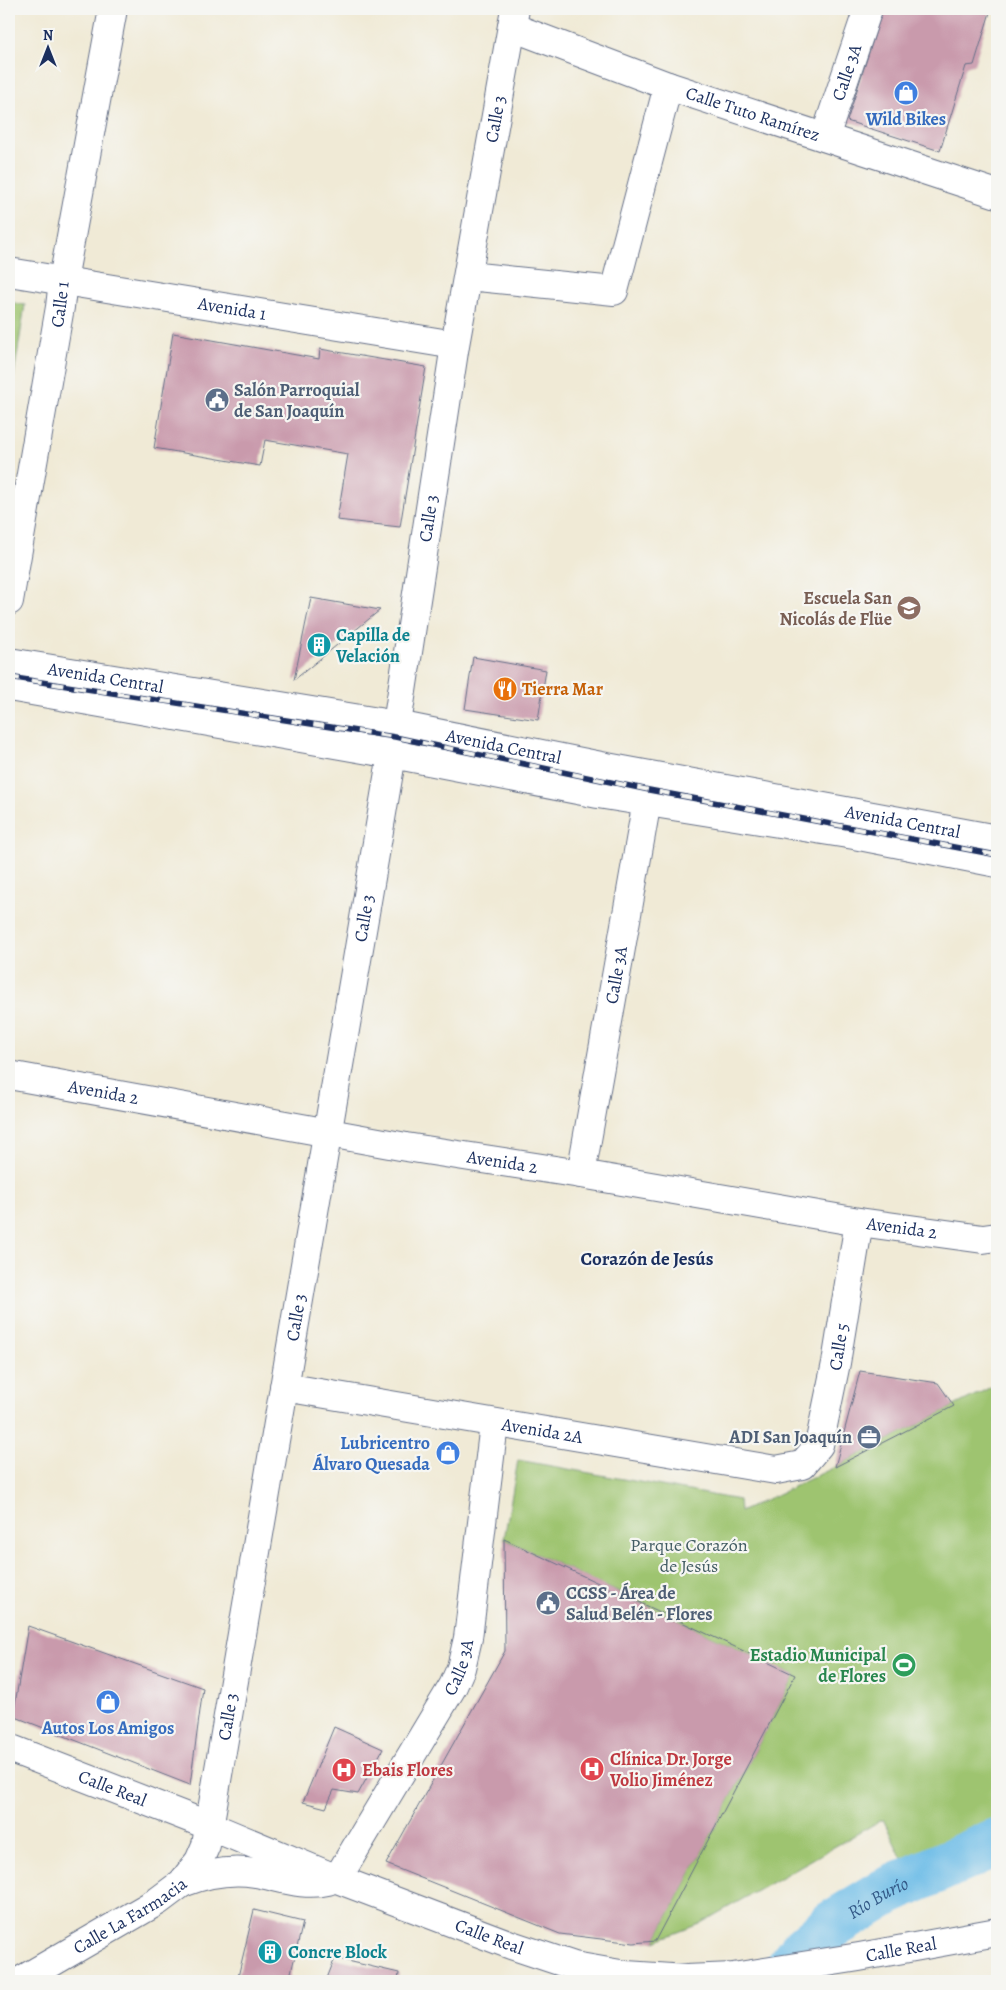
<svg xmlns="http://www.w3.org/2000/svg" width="1006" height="1990" font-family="Alegreya,serif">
<rect width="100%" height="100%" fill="#f6f6f2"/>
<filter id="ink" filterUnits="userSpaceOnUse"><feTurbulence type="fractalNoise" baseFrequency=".02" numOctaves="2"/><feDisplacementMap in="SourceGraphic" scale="10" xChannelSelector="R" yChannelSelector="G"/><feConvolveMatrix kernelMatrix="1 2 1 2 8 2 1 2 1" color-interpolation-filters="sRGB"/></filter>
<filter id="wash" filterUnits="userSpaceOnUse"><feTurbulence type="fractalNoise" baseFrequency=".0096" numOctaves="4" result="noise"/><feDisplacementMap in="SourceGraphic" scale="20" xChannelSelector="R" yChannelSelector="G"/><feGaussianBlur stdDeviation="1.12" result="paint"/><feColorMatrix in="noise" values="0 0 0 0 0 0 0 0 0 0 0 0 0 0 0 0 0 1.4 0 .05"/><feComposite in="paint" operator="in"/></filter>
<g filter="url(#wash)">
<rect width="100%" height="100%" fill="#f0ead6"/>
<!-- green -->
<g fill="#9ec46f" stroke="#5c7a66">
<polygon points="9,302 25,305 9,407"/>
<polygon points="997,1384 997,1818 904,1863 883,1819 699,1924 655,1941 795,1675 504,1539 518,1460 739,1500 740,1512 835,1467"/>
</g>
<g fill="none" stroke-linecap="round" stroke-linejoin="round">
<!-- river -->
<path stroke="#6cbce7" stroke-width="49" id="s1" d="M 779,1981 L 802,1951 L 832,1925 L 886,1892 L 997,1842"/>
</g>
<g id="blocks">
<!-- building -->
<g fill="#c99aac">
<polygon points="883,9 991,9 974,65 966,66 940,151 847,121"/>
<polygon points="173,333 319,359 320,349 426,367 400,527 337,520 348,454 265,440 260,466 154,448"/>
<polygon points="311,598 380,610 294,680"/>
<polygon points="473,657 546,670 538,720 465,709"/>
<polygon points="860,1371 938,1383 954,1406 835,1467"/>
<polygon points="504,1539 795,1675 655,1941 634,1943 560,1934 386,1864 505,1651"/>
<polygon points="28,1626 203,1688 190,1785 13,1716"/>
<polygon points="334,1727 383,1749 358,1794 334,1790 326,1808 303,1802"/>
<polygon points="254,1910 303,1922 289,1981 237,1981"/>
<polygon points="335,1958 399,1973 398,1981 326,1981"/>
</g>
</g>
</g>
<g filter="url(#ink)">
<use href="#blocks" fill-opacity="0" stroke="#667088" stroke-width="1"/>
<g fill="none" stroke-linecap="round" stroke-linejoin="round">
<defs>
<g id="minor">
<path id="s2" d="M 512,27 L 668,86 L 997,194"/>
<path id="s3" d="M 825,137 L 868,9"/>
<path id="s4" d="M 9,272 L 455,345"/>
<polyline points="468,276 614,291 668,86"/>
<path id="s5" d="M 9,601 L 60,307 L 63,280 L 113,9"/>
<path id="s6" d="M 9,662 L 397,725 L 601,766 L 997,839"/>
<polyline points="9,687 392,754 598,794 854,835 997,863"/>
<path id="s7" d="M 9,1075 L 406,1147 L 581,1174 L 859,1222 L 983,1239 L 997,1237"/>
<path id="s8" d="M 581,1174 L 650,784"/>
<path id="s9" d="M 284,1387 L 776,1470 L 802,1465 L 819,1445 L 836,1363 L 859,1222"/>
<path id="s10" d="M 337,1879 L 453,1686 L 461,1668 L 468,1638 L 494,1424"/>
</g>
<g id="secondary">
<path id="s11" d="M 20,1981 L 158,1901 L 182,1883 L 199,1861 L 206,1845 L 395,737 L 455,345 L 515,9"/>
</g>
<g id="primary">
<path id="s12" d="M 9,1748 L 210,1826 L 337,1879 L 511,1945 L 574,1966 L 626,1975 L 686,1979 L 733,1977 L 859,1957 L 997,1932"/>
<path d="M 182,1883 C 205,1874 230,1869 255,1873 C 279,1877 303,1887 328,1881"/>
</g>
</defs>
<!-- minor casing -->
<use href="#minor" stroke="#667088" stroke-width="30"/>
<!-- secondary casing -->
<use href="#secondary" stroke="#667088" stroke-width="30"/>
<!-- primary casing -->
<use href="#primary" stroke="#667088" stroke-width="30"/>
<!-- minor -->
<use href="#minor" stroke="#fff" stroke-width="28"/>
<!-- secondary -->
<use href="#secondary" stroke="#fff" stroke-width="28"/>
<!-- primary -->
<use href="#primary" stroke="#fff" stroke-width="28"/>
<defs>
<polyline id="rail" points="9,677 395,737 649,790 997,855"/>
</defs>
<!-- rail casing -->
<use href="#rail" stroke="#1b2f5e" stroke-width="5.5"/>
<!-- rail -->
<use href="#rail" stroke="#f6f6f2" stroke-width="4" stroke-dasharray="11" stroke-linecap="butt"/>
</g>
</g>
<!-- icons -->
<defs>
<symbol id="shop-disc" viewBox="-11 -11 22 22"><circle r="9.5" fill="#3f7fe0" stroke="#f6f6f2"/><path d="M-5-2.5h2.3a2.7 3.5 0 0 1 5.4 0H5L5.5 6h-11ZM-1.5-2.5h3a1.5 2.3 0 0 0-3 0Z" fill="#fff"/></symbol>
<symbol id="civic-disc" viewBox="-11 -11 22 22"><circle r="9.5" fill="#5c6f8a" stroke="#f6f6f2"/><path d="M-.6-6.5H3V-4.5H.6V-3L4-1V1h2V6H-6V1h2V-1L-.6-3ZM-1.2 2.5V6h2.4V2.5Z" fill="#fff"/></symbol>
<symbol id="school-disc" viewBox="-11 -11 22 22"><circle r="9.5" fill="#8d6e63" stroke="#f6f6f2"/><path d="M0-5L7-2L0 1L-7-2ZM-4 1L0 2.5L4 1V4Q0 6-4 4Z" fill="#fff"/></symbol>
<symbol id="building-disc" viewBox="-11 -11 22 22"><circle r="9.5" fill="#0f9aa8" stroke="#f6f6f2"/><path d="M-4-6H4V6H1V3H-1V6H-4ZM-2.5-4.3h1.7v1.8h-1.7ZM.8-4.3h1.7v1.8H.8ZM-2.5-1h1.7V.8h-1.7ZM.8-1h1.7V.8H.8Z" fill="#fff"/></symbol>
<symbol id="restaurant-disc" viewBox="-11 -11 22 22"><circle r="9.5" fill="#e8710a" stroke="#f6f6f2"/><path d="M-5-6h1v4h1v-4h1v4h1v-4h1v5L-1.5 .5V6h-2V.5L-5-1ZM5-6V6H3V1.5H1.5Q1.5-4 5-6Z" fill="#fff"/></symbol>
<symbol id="office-disc" viewBox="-11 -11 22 22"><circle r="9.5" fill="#5c6f8a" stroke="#f6f6f2"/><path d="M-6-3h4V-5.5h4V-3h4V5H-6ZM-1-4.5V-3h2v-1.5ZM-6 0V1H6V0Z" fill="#fff"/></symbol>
<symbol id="stadium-disc" viewBox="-11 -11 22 22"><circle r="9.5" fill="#2e9e5b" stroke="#f6f6f2"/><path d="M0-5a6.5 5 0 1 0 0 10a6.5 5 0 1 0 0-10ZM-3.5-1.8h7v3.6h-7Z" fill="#fff"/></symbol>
<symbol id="hospital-disc" viewBox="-11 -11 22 22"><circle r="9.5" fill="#e0444e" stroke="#f6f6f2"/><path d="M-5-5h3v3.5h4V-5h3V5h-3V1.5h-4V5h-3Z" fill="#fff"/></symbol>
</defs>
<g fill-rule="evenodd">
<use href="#shop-disc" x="892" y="79" width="28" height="28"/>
<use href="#civic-disc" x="203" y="386" width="28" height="28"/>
<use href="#school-disc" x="895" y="594" width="28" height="28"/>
<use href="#building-disc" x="305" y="631" width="28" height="28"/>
<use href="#restaurant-disc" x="491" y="675" width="28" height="28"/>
<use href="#office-disc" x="855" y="1423" width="28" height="28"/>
<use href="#shop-disc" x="434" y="1439" width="28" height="28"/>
<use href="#civic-disc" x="534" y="1589" width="28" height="28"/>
<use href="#stadium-disc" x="890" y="1651" width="28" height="28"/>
<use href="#shop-disc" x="94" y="1688" width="28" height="28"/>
<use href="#hospital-disc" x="578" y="1755" width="28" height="28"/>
<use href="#hospital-disc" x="330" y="1756" width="28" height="28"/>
<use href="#building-disc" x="256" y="1938" width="28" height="28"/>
</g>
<g text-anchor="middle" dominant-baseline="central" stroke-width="4.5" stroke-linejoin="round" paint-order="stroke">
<!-- street labels -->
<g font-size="18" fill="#1b2f5e" stroke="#f6f6f2">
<text stroke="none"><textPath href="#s3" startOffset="68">Calle 3A</textPath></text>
<text stroke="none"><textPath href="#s2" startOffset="256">Calle Tuto Ramírez</textPath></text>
<text stroke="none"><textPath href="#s11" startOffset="1985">Calle 3</textPath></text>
<text stroke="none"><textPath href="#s5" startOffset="301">Calle 1</textPath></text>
<text stroke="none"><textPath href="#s4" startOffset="226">Avenida 1</textPath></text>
<text stroke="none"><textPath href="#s11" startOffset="1580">Calle 3</textPath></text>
<text stroke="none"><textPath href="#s6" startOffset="98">Avenida Central</textPath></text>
<text stroke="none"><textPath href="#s6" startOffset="502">Avenida Central</textPath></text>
<text stroke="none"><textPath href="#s6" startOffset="908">Avenida Central</textPath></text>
<text stroke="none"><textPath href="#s11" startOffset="1175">Calle 3</textPath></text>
<text stroke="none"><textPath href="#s8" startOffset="202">Calle 3A</textPath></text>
<text stroke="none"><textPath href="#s7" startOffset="96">Avenida 2</textPath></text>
<text stroke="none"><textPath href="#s7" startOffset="501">Avenida 2</textPath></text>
<text stroke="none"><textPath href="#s7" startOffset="906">Avenida 2</textPath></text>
<text stroke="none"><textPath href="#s11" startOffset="770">Calle 3</textPath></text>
<text stroke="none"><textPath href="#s9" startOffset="652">Calle 5</textPath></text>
<text stroke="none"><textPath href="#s9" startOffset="262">Avenida 2A</textPath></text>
<text stroke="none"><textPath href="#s10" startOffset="245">Calle 3A</textPath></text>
<text stroke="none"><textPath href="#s11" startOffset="365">Calle 3</textPath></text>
<text stroke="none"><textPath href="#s12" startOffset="111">Calle Real</textPath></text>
<text stroke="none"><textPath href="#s11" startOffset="128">Calle La Farmacia</textPath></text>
<text stroke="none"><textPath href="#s12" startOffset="516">Calle Real</textPath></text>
<text stroke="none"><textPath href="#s12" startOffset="936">Calle Real</textPath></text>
</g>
<!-- shop labels -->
<g font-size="18" font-weight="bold" fill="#366cbe" stroke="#f6f6f2">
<text x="906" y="119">Wild Bikes</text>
<text x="430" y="1443" text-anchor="end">Lubricentro<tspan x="430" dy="21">Álvaro Quesada</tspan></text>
<text x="108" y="1728">Autos Los Amigos</text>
</g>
<!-- service labels -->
<g font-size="18" font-weight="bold" fill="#4e5e75" stroke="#f6f6f2" text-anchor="start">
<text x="234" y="390">Salón Parroquial<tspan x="234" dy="21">de San Joaquín</tspan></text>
<text x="852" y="1437" text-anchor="end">ADI San Joaquín</text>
<text x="566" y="1593">CCSS - Área de<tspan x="566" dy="21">Salud Belén - Flores</tspan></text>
</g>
<!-- education labels -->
<g font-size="18" font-weight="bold" fill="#785e54" stroke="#f6f6f2" text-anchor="end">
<text x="892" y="598">Escuela San<tspan x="892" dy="21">Nicolás de Flüe</tspan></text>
</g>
<!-- culture labels -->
<g font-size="18" font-weight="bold" fill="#0d838f" stroke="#f6f6f2" text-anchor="start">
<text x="336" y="635">Capilla de<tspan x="336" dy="21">Velación</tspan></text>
<text x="288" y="1952">Concre Block</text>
</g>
<!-- food labels -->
<g font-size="18" font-weight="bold" fill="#c56008" stroke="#f6f6f2" text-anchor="start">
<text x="522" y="689">Tierra Mar</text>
</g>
<!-- park labels -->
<g font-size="18" fill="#425c63" stroke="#f6f6f2">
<text x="689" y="1545">Parque Corazón<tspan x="689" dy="21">de Jesús</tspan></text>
</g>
<!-- leisure labels -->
<g font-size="18" font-weight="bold" fill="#27864d" stroke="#f6f6f2" text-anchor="end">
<text x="886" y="1655">Estadio Municipal<tspan x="886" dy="21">de Flores</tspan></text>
</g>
<!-- health labels -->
<g font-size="18" font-weight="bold" fill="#be3a42" stroke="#f6f6f2" text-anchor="start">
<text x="610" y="1759">Clínica Dr. Jorge<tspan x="610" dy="21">Volio Jiménez</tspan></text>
<text x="362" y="1770">Ebais Flores</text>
</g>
<!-- neighbourhood labels -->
<g font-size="19" font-weight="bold" fill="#1b2f5e" stroke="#f6f6f2">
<text x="647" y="1259">Corazón de Jesús</text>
</g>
<!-- water labels -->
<g font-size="19" font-style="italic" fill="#335987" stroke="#f6f6f2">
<text stroke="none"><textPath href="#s1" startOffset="131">Río Burío</textPath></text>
</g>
</g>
<!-- margin -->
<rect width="1006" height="1990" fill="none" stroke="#f6f6f2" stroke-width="30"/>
<!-- north arrow -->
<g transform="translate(48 48)" stroke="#f6f6f2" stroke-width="4" paint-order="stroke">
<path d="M0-4L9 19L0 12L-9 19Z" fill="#1b2f5e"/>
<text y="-8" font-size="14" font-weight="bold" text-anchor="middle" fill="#1b2f5e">N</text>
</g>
</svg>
